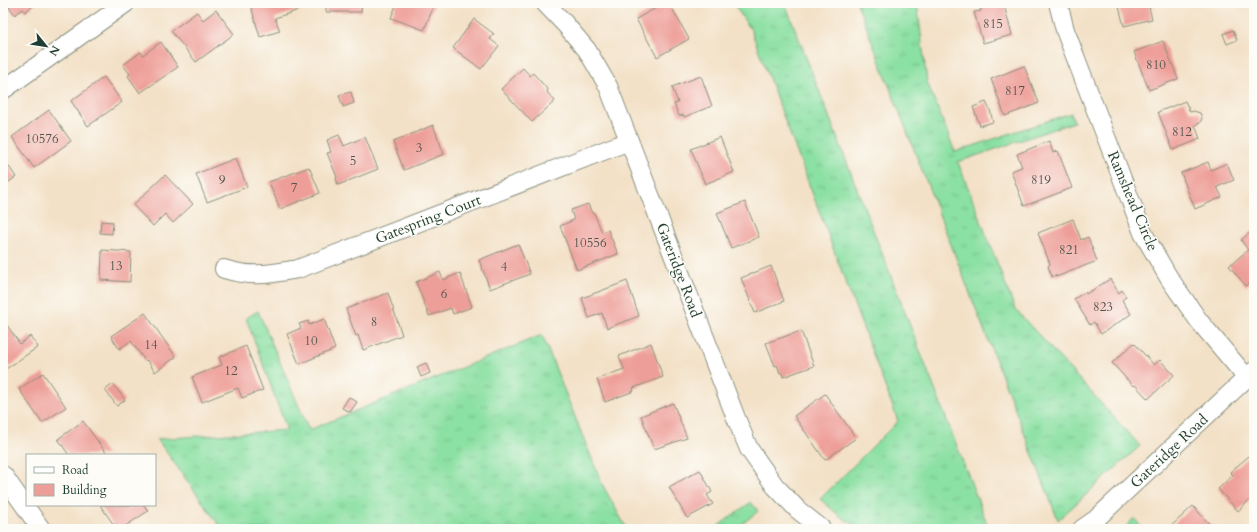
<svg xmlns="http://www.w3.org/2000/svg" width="1257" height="532" font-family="Cardo,serif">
<defs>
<pattern id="grass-tufts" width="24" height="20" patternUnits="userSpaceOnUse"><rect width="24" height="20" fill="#8be0a3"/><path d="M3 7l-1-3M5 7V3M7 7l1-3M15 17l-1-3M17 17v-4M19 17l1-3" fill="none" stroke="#78c18d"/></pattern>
</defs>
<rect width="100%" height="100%" fill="#fdfcf7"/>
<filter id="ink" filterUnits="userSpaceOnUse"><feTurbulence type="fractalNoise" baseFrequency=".025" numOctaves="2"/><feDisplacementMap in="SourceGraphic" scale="8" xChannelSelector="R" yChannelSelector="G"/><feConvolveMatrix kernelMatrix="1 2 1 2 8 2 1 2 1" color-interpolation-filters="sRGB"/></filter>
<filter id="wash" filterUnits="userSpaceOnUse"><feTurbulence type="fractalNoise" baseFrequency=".012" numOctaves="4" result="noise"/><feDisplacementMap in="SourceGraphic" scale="16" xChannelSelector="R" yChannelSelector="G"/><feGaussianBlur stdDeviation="0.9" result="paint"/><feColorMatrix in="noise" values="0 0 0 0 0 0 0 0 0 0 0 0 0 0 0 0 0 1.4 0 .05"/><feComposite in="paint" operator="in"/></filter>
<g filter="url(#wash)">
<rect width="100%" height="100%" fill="#f3e1c7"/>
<!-- grass -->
<g fill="url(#grass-tufts)" stroke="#558e6c">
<polygon points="733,3 785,3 989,529 862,529 841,517 820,499 898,421 751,30"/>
<polygon points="857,3 917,3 927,82 955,152 1071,113 1074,122 958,162 1015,309 1140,446 1058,520"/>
<polygon points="258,311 309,430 542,335 602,484 627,529 222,529 157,439 287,430 246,318"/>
<polygon points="751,502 758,511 736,529 714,529"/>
<polygon points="1134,518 1143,529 1124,529"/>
</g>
<g id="blocks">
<!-- building -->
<g fill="#ee9e98">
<polygon points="6,3 37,3 25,12 23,9 15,15"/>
<polygon points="250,3 296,3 299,10 275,18 280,31 260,37"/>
<polygon points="326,3 362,3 361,12 326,12"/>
<polygon points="397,3 435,3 424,30 391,18"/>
<polygon points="665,3 669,3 689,39 657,57 636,19"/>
<polygon points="979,3 998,3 999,7 1004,5 1012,35 983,43 974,12 981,11"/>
<polygon points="1118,3 1161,3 1149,7 1152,19 1124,26"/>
<polygon points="216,10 234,34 196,62 171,31 197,12 203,20"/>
<polygon points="474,19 494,34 490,39 499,46 481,69 453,48"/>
<polygon points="1233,30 1237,40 1227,44 1223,34"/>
<polygon points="1163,41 1178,79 1149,90 1134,52"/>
<polygon points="161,42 178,67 140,93 128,76 130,74 123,65 141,52 143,55"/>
<polygon points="1024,66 1039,103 1005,116 991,79"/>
<polygon points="523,68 530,76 533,73 548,90 547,92 555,101 532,122 501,89"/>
<polygon points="701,76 712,106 684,117 683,115 679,116 674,104 678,103 672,87"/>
<polygon points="104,77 122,102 88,126 71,101"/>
<polygon points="351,92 354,103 343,107 339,95"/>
<polygon points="1185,101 1190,112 1194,111 1200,113 1202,118 1200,123 1195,125 1200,139 1173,150 1158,112"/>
<polygon points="986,102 990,110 993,122 980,126 973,107"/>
<polygon points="49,110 71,141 34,168 12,137"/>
<polygon points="433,125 444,154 404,170 393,142"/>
<polygon points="339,135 344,146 365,137 378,169 338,185 336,178 337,177 327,153 331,152 327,140"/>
<polygon points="720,137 734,172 705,184 691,149"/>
<polygon points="1049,141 1053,153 1058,151 1072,188 1024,206 1011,171 1022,167 1017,154"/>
<polygon points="3,158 16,177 3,186"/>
<polygon points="236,158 247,187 207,202 196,174"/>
<polygon points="1208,162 1211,170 1227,163 1234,180 1217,187 1222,197 1195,209 1181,173"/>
<polygon points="309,167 320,193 280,209 269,182"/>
<polygon points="165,175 193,204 173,223 165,214 153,226 133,205"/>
<polygon points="745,202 759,237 731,248 717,213"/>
<polygon points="588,204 592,213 594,213 602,232 608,230 618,254 577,270 560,226 574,220 571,210"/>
<polygon points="1073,219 1081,240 1088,237 1097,261 1056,277 1056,275 1052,277 1048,266 1050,264 1038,233"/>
<polygon points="101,221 113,222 112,234 100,233"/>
<polygon points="1253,230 1254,279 1246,286 1229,266 1248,250 1241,240"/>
<polygon points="518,244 530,274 490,289 479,260"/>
<polygon points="102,250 131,252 130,282 101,280"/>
<polygon points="771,266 784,301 755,313 741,278"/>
<polygon points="440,272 443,280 460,273 472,307 453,314 451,308 429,316 416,282"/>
<polygon points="1110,279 1119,293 1122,290 1126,297 1122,300 1131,314 1101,334 1094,322 1090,325 1074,299 1085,292 1086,294"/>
<polygon points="627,281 639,316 607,328 602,313 589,318 582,298"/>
<polygon points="388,293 402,335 363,350 358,335 356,336 346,309"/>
<polygon points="145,313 176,357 155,372 147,360 145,361 131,341 119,349 111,336"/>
<polygon points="324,319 335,349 299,364 287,334 301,328 299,324 308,321 309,325"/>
<polygon points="4,321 20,344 30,336 38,347 3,371"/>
<polygon points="801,331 814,366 783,377 782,373 780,373 777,365 775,366 766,343"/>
<polygon points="651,343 663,377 633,388 634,391 605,402 597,379 624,369 619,356"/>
<polygon points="1134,343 1154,365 1160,360 1174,375 1148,399 1135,385 1133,386 1112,363"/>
<polygon points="246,346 263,390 242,398 238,388 202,402 192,377 222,365 219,357"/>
<polygon points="426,363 430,373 421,377 417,367"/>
<polygon points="43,373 66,407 42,423 19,389"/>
<polygon points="113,384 125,400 117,406 105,390"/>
<polygon points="825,394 856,438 825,460 794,416"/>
<polygon points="349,397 357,402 350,412 342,408"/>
<polygon points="673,403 687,438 654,449 641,416"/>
<polygon points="83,421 107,454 106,455 69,455 58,439"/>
<polygon points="1249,456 1254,461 1254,496 1238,511 1218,489 1233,475 1230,472"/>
<polygon points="700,470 712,492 707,495 713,504 687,518 669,487"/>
<polygon points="100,505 144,505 148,511 121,529 119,526 116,528"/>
<polygon points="1193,506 1213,528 1212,529 1168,529"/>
</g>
</g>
</g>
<g filter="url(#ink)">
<use href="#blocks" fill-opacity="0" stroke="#898f7e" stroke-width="1"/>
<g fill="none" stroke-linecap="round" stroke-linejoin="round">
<defs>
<g id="street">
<polyline points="545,3 565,24 587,50 608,86 736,418 749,449 775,486 798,510 822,529"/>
<polyline points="1058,3 1065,30 1143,233 1169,278 1199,321 1247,378"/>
<polyline points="3,90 126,3"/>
<path d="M 224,269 C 253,278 269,274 298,269 L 629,141"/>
<polyline points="3,475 41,529"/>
<polyline points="1082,529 1095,520 1254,371"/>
</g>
</defs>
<!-- street casing -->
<use href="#street" stroke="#898f7e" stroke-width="20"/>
<!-- path -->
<polyline stroke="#898f7e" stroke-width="2.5" stroke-dasharray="1 3" stroke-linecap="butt" points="9,529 15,525"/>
<!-- street -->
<use href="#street" stroke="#fff" stroke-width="18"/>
</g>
</g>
<g text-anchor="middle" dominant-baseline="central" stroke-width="3" stroke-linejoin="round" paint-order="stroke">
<!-- number labels -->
<g font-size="13" fill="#53554d">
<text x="993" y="24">815</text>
<text x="1156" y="65">810</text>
<text x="1015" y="91">817</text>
<text x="1182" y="132">812</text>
<text x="42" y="139">10576</text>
<text x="419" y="148">3</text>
<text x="353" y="161">5</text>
<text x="222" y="180">9</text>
<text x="1041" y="180">819</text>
<text x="294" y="188">7</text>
<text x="590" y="243">10556</text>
<text x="1069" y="250">821</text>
<text x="116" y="266">13</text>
<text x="504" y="267">4</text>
<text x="444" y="294">6</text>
<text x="1103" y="307">823</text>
<text x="374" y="322">8</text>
<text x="311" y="341">10</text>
<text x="151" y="345">14</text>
<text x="231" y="371">12</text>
</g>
<!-- street labels -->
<g font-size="15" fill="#1f3d34" stroke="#fdfcf7">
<text transform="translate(1133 201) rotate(67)">Ramshead Circle</text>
<text transform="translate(428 219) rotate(-21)">Gatespring Court</text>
<text transform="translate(679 270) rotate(69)">Gateridge Road</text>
<text transform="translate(1169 451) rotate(-43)">Gateridge Road</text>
</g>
</g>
<!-- margin -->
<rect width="1257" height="532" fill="none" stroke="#fdfcf7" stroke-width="16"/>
<!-- legend -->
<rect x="26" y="454" width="130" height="52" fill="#fdfcf7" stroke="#a4b0a9"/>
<rect x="34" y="467" width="20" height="6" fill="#ffffff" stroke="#a4b0a9"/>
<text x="62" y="474" font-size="12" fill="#1f3d34">Road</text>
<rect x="34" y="484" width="20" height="12" fill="#ee9e98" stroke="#a4b0a9"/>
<text x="62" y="494" font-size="12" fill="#1f3d34">Building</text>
<!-- north arrow -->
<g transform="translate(46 46) rotate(120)" stroke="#fdfcf7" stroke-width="3" paint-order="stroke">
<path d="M0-3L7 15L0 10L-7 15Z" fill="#1f3d34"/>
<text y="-6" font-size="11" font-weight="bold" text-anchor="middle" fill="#1f3d34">N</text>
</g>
</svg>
